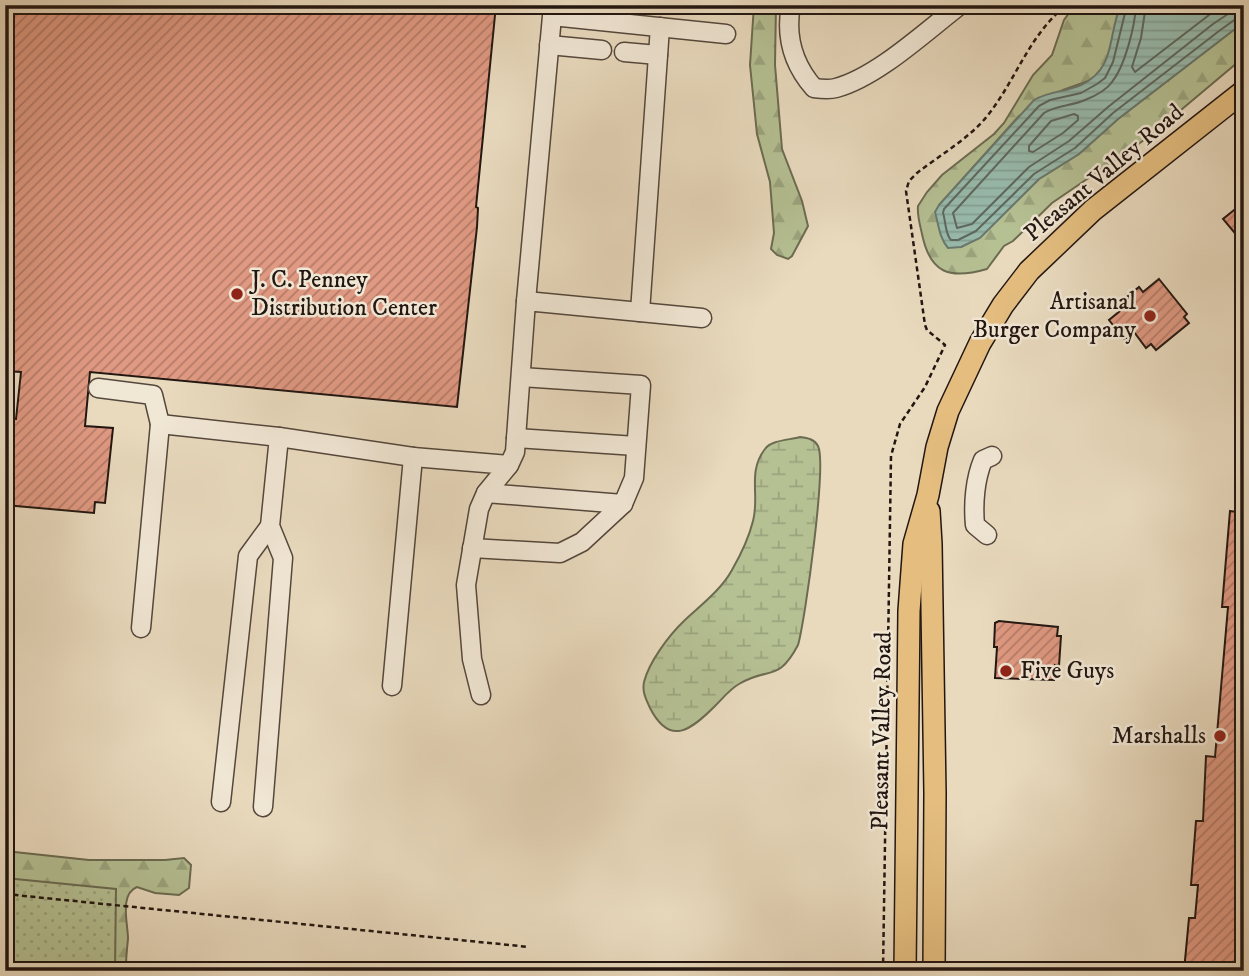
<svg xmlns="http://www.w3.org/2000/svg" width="1249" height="976" font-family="'IM FELL DW Pica',serif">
<defs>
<pattern id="forest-firs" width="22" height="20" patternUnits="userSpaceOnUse" patternTransform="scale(1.75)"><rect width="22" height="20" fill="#b5c093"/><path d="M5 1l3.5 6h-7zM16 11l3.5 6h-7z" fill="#9ba47e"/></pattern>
<pattern id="wetland-marsh" width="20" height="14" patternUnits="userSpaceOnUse" patternTransform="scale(1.75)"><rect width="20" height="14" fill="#b5c093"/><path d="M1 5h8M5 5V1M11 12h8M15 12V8" fill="none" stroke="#9ba47e"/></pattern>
<pattern id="park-dots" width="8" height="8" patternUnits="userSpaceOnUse" patternTransform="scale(1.75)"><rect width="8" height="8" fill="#b5c093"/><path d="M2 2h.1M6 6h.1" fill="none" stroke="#9ba47e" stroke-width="1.8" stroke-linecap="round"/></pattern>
<pattern id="water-rules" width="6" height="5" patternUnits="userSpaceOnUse" patternTransform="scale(1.75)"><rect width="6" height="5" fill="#98bbad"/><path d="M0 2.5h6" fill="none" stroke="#83a094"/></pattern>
<pattern id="building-hatch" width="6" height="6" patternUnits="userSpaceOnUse" patternTransform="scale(1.75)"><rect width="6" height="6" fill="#e09982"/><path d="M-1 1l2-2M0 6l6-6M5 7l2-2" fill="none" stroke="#b57c69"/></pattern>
</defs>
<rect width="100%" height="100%" fill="#e9dabe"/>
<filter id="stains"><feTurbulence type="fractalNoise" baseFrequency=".00286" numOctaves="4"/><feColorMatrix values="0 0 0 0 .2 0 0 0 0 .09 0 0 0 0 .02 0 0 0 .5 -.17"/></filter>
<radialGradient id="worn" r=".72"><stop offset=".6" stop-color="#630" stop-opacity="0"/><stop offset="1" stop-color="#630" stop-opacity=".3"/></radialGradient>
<!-- forest -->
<g fill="url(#forest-firs)" stroke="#6c6b52" stroke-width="2">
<polygon points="754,5 776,5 775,65 782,149 802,201 808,226 792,256 788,259 777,255 771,249 774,233 770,182 757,134 750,65"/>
<path d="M 1075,5 L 1121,5 L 1107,61 L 1100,73 L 1094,79 L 1063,90 L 1019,116 L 939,205 L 940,229 L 961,247 L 980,237 L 1039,179 L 1079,154 L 1118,119 L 1244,22 L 1244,57 L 1150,136 L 1052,203 L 1013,241 L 1004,246 L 987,269 C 949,280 930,273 922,234 C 920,225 917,215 918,206 L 927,192 L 942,175 L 994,134 L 1004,123 L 1033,75 L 1052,55 L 1064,20 Z"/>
<path d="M 5,851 L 89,860 L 165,860 L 184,858 L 191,865 L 189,888 L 179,895 L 155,893 L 137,887 C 119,894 128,924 128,939 C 127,948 126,957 126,967 L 130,971 L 74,971 L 5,960 Z"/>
</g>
<!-- wetland -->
<path fill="url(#wetland-marsh)" stroke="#6c6b52" stroke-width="2" d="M 800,437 C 808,438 814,439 818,446 C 827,464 805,621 798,645 C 778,683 769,666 739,684 C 730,689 723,698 715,706 C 691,730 670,747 650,708 C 646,699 642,692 644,682 C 649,662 669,635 685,620 C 701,605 721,590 732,570 C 740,556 749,537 753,521 C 760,496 747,472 765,449 C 771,440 790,440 800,437 Z"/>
<!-- park -->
<polygon fill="url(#park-dots)" stroke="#6c6b52" stroke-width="2" points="5,878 116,889 115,971 91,971 5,961"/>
<!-- water -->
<path fill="url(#water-rules)" stroke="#69796f" stroke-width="2" d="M 1121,5 L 1244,5 L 1244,22 L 1118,119 L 1079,154 L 1039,179 L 980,238 L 961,247 L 948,248 C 939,237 939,226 935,212 L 939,205 L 1034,100 C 1049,91 1065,92 1081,85 C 1117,68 1107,35 1121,5 Z"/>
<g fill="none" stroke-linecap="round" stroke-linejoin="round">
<!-- shore -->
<g stroke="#5d685f" stroke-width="2">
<path d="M 1127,5 L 1113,62 L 1105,78 L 1097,84 L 1081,93 L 1050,100 L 1039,106 L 944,209 L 943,213 C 946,222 945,234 951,240 L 958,240 L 976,231 L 1034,174 L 1075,148 L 1113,113 L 1219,31 L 1237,18 L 1244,17"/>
<path d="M 1136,5 C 1135,26 1125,66 1112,82 C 1106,91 1095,96 1085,100 C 1072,106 1056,105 1044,113 L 953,213 L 957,228 L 972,224 L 1029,167 L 1069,141 L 1108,107 L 1213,24 L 1234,10 L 1244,8"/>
<polyline points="1146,5 1141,38 1132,67 1135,72 1222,5"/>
<polygon points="1074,114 1078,116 1078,120 1063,133 1033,152 1029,151 1029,146 1051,121"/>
</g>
</g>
<!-- building -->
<g fill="url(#building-hatch)" stroke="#221611" stroke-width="2">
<polygon points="5,5 496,5 476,207 478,208 477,227 457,407 90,372 85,426 113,428 105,503 95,502 94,513 5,505 5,418 16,419 21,372 5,371"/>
<polygon points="1244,202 1244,244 1223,219"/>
<polygon points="1159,279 1187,314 1184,317 1189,323 1156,350 1151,344 1146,348 1134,332 1125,340 1109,320 1131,302 1127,297 1139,287 1143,292"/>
<polygon points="1230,511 1244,513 1244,971 1184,971 1189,918 1195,918 1198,885 1191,885 1196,821 1203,821 1206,756 1215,757 1228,607 1222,607"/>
<polygon points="999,621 1058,627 1057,636 1061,636 1059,666 1055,665 1054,680 995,678 997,647 994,647 995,623"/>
</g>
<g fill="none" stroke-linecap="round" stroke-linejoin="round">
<defs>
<g id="minor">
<path d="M 791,5 C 785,37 793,64 814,88 C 821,89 829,90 836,88 C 877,77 925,32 960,5"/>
<polyline points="549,45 602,50"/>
<polyline points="624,52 658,55"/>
<polyline points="526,301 552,16 726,34"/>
<polyline points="640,312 660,27"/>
<polyline points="98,388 153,395 160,424"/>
<polyline points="279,437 413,457 392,686"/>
<polyline points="516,438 636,446"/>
<polyline points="413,457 509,465 486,493 479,509 466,585 472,659 481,695"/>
<polyline points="509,465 515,452 526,301 702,318"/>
<polyline points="486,493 623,504"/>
<path d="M 987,535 L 975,525 C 973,504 975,479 983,460 L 992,456"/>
<polyline points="472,548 560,553 582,542 623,504 634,478 641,385 521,377"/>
<polyline points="141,628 160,424 279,437 270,526 283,558 263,807"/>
<polyline points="221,802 248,556 270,526"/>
</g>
<g id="major">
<polyline points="929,511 931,544 935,793 934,971"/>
<polyline points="905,971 909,611 914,544 928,495 937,447 948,411 980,343 1003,305 1029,271 1093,210 1244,91"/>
</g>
</defs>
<!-- minor casing -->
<use href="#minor" stroke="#54473c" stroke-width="21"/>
<!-- major casing -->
<use href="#major" stroke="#221611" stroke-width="24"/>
<!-- path -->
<g stroke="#221611" stroke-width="2.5" stroke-dasharray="5 3.5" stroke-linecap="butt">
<polyline points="5,894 529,947"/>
<path d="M 883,971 L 891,456 L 900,424 L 925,387 L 945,345 L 927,330 L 925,325 L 906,191 L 909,181 L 917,173 C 940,155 970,138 988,115 C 1017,78 1028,37 1066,5"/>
</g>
<!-- minor -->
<use href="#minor" stroke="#f1e7d5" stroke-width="18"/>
<!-- major -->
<use href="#major" stroke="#e4bd7f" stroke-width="21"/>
</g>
<!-- markers -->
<g fill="#8f2418" stroke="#f1e7d5" stroke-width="2.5">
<circle cx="237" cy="294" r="7"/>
<circle cx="1150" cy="316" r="7"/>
<circle cx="1006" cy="671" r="7"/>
<circle cx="1220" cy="736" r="7"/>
</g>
<g text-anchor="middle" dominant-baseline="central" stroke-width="5" stroke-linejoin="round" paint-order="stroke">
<!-- street labels -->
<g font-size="24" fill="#221611" stroke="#f1e7d5">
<text transform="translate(1104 173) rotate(-40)">Pleasant Valley Road</text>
<text transform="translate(882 731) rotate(-89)">Pleasant Valley Road</text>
</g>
<!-- poi labels -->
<g font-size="24" fill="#221611" stroke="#f1e7d5" text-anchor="start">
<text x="251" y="280">J. C. Penney<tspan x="251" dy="28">Distribution Center</tspan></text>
<text x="1136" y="302" text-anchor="end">Artisanal<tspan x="1136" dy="28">Burger Company</tspan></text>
<text x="1020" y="671">Five Guys</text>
<text x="1206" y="736" text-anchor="end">Marshalls</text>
</g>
</g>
<!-- margin -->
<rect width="1249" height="976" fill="none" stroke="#e9dabe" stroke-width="28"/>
<rect x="7" y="7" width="1235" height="962" fill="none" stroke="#221611" stroke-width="3.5"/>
<rect x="14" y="14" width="1221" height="948" fill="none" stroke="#221611" stroke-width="2"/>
<rect width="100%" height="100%" filter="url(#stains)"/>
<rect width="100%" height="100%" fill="url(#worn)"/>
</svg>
